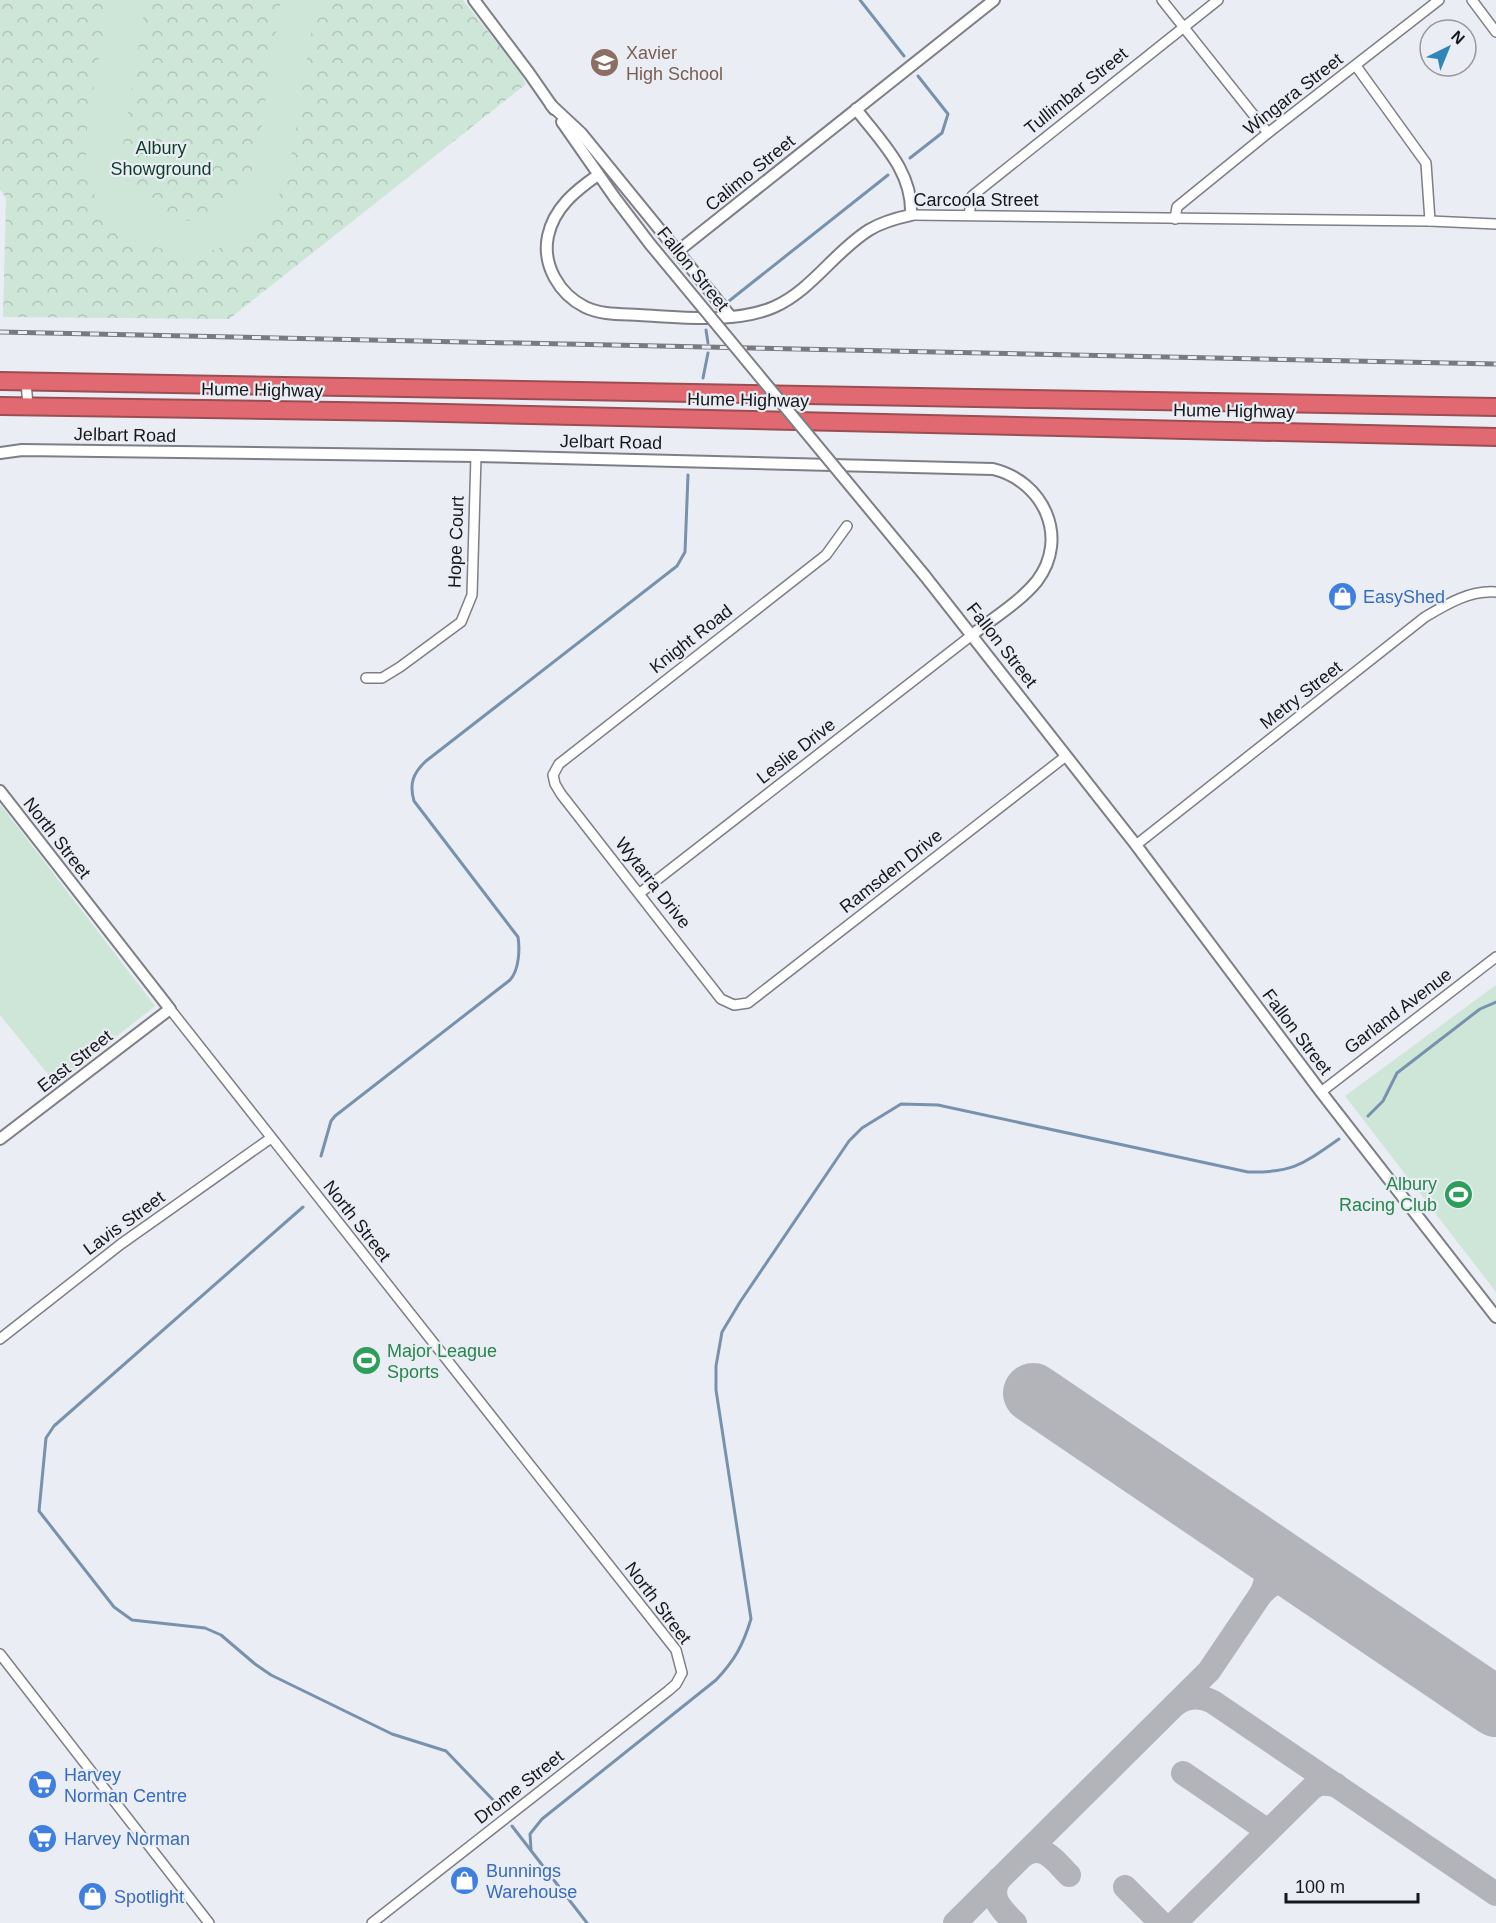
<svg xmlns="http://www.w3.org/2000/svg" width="1496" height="1923" font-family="Helvetica,sans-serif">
<defs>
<pattern id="forest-crowns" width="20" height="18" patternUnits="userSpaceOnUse" patternTransform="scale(1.5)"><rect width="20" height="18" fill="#cde6d8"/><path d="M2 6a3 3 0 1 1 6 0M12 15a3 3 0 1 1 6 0" fill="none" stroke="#afc5b9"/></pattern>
</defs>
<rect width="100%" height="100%" fill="#ebedf4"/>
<!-- forest -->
<polygon fill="url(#forest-crowns)" points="0,0 463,0 519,71 526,84 229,319 3,317 6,198 0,190"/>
<!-- garden -->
<g fill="#cde6d8">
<path d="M 109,0 L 146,0 L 123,145 C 122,165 125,182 137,198 C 157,224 207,229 230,206 C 244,193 251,174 257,157 L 281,0 L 317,0 C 311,34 305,69 300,103 C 294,140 291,179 270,212 C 254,236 216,255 188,253 C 116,247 79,202 87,130 C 88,114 92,97 95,81 C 99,54 104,27 109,0 Z"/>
<polygon points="0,804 155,1006 56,1084 0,1015"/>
<polygon points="1496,985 1496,1292 1345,1096"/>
</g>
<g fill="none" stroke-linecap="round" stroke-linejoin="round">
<!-- stream -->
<g stroke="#7891ad" stroke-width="3">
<polyline points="860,0 904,56"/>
<polyline points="910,158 942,133 948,114 918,76"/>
<polyline points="729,301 888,175"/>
<polyline points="706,330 708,343"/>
<polyline points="703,378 708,353"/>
<polyline points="1368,1116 1383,1101 1397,1073 1480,1009 1496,1002"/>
<path d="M 321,1156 L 331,1121 L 335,1116 L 510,980 C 519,970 520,950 518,937 L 414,801 C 409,784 413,773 426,761 L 677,566 L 685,552 L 688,475"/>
<polyline points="303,1207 54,1426 46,1438 39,1511 114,1607 132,1620 205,1628 221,1635 255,1664 271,1675 392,1734 446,1751 495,1802"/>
<polyline points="512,1826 587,1923"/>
<path d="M 531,1849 L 530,1834 L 542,1819 L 716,1680 C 735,1660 743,1645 751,1619 L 716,1390 L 716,1366 L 722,1332 L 740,1302 L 849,1141 L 862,1128 L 901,1104 L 938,1105 L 1248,1172 C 1293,1173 1303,1164 1339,1139"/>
</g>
<!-- taxiway -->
<g stroke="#b2b4ba" stroke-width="24">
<path d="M 1261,1594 C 1275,1579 1294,1575 1313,1585 L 1372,1623"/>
<path d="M 1176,1704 C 1188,1696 1200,1695 1213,1702 L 1496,1894"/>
<polyline points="1183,1773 1268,1831"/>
<path d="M 1024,1855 C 1043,1842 1056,1862 1069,1875"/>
<path d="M 999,1879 C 988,1898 1002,1910 1015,1923"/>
<polyline points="1125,1887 1161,1923"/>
<path d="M 955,1923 L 1209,1671 L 1261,1594 C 1278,1560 1253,1544 1228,1526 C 1216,1518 1205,1510 1193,1502"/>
<polyline points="1175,1923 1312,1788 1321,1783 1336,1785"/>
</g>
<!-- runway -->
<polyline stroke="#b2b4ba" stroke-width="60" points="1033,1393 1496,1707"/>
<defs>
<g id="minor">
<polyline points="1162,0 1268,133"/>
<polyline points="1472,0 1496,32"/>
<polyline points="1356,66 1426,163 1430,221"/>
<polyline points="911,215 1430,221 1496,224"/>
<polyline points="969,215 972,196 1218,0"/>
<polyline points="1175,219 1177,207 1268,133 1439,0"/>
<polyline points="26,382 28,406"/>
<polyline points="847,526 826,555 559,764 553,775 555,784 561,794 721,999 734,1005 748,1003 1066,756"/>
<polyline points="366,678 382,678 400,667 461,622 472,595 476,456"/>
<path d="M 1136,845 L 1425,617 C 1447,604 1470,590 1496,592"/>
<polyline points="640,893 972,635"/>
<polyline points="170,1009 676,1650 682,1673 676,1684 668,1691 372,1923"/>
<polyline points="1321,1092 1496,957"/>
<polyline points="0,1339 121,1244 271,1138"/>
<polyline points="0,1654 209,1923"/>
</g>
<g id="tertiary">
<polyline points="474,0 529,73 554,109"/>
<polyline points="551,105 581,133 731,317"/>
<polyline points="562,122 615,198"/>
<path d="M 598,175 C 575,191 554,208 548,236 C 542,265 559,294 585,307 C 601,315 621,314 639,315 C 680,317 735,324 774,307 C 812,290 834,252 869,230 C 882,222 897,218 911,215 C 913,171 881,142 856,109"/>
<polyline points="678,251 994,0"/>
<path d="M 0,453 L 22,450 L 476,456 L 993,469 C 1043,481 1070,537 1037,581 C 1020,602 993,618 972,635"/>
<polyline points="925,576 1136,845 1321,1092 1496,1317"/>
<polyline points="0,791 170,1009 0,1139"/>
</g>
<g id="motorway">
<polyline points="0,381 1496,407"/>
<polyline points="0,406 401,412 1496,437"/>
</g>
</defs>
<!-- minor casing -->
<use href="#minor" stroke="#7e7f86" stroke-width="12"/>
<!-- tertiary casing -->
<use href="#tertiary" stroke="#7e7f86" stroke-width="14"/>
<!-- motorway casing -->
<use href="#motorway" stroke="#9a4d53" stroke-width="20"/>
<!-- minor -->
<use href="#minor" stroke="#fff" stroke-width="9"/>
<!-- tertiary -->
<use href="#tertiary" stroke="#fff" stroke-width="10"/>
<!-- motorway -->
<use href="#motorway" stroke="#e16971" stroke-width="16"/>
<defs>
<polyline id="rail" points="0,332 1496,364"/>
</defs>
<!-- rail casing -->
<use href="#rail" stroke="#797a7f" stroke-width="5"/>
<!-- rail -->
<use href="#rail" stroke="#ebedf4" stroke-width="3" stroke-dasharray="9" stroke-linecap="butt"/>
<defs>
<polyline id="tertiary-bridge" points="615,198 650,244 925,576"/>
</defs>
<!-- tertiary-bridge casing -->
<use href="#tertiary-bridge" stroke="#7e7f86" stroke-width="14" stroke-linecap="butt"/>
<!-- tertiary-bridge -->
<use href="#tertiary-bridge" stroke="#fff" stroke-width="10"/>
</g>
<!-- icons -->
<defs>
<symbol id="school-disc" viewBox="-11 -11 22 22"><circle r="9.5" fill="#8d6e63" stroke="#ebedf4"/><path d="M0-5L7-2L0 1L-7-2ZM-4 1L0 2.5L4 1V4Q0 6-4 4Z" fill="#fff"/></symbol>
<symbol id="shop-disc" viewBox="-11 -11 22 22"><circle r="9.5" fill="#3f7fe0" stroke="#ebedf4"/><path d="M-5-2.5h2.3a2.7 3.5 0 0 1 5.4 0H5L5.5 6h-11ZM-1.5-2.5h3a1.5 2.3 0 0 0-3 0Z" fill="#fff"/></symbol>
<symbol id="stadium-disc" viewBox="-11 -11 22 22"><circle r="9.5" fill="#2e9e5b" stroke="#ebedf4"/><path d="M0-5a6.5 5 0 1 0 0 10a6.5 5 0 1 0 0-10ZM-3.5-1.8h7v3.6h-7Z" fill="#fff"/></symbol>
<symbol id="supermarket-disc" viewBox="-11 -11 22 22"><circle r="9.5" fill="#3f7fe0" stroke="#ebedf4"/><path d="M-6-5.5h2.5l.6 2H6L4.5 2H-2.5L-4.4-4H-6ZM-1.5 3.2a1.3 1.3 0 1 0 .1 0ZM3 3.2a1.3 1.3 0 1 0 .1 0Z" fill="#fff"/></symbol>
</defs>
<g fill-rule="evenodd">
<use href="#school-disc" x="588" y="46" width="33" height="33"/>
<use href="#shop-disc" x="1326" y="580" width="33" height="33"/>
<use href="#stadium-disc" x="1442" y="1178" width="33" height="33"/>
<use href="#stadium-disc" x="350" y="1344" width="33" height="33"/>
<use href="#supermarket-disc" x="26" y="1768" width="33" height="33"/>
<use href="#supermarket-disc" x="26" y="1822" width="33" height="33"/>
<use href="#shop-disc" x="448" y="1864" width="33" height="33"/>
<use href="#shop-disc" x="76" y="1880" width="33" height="33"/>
</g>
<g text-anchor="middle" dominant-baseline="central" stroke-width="4.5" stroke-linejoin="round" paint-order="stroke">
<!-- education labels -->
<g font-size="18" fill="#785e54" stroke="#ebedf4" text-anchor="start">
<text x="626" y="53">Xavier<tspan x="626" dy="21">High School</tspan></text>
</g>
<!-- street labels -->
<g font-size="18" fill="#17181b" stroke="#ebedf4">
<text transform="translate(1076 91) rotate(-39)">Tullimbar Street</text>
<text transform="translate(1293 94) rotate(-38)">Wingara Street</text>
<text transform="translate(750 173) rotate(-39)">Calimo Street</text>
<text x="976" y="200">Carcoola Street</text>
<text transform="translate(693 269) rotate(51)">Fallon Street</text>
<text transform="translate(262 390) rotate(1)">Hume Highway</text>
<text transform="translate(748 400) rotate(1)">Hume Highway</text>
<text transform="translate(1234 411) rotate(1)">Hume Highway</text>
<text transform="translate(125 435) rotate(1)">Jelbart Road</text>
<text transform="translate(611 442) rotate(1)">Jelbart Road</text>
<text transform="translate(456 542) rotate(-88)">Hope Court</text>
<text transform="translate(691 639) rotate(-38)">Knight Road</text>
<text transform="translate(1002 645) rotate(52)">Fallon Street</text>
<text transform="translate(1301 695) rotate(-38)">Metry Street</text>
<text transform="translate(796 751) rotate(-38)">Leslie Drive</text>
<text transform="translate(57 838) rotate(52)">North Street</text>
<text transform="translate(891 871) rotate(-38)">Ramsden Drive</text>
<text transform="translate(653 883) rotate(52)">Wytarra Drive</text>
<text transform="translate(1398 1011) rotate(-37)">Garland Avenue</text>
<text transform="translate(1297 1032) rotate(53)">Fallon Street</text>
<text transform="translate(75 1061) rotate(-38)">East Street</text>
<text transform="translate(357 1221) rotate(52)">North Street</text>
<text transform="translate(124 1223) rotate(-36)">Lavis Street</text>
<text transform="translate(658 1603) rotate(53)">North Street</text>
<text transform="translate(519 1787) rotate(-38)">Drome Street</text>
</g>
<!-- park labels -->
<g font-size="18" fill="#0c3f2a" stroke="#ebedf4">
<text x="161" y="148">Albury<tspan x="161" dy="21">Showground</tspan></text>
</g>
<!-- shop labels -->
<g font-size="18" fill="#366cbe" stroke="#ebedf4" text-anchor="start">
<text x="1363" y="597">EasyShed</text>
<text x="64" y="1775">Harvey<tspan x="64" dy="21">Norman Centre</tspan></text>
<text x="64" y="1839">Harvey Norman</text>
<text x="486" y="1871">Bunnings<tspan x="486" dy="21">Warehouse</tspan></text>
<text x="114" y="1897">Spotlight</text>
</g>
<!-- leisure labels -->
<g font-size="18" fill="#27864d" stroke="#ebedf4" text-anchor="end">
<text x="1437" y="1184">Albury<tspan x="1437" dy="21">Racing Club</tspan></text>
<text x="387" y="1351" text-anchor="start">Major League<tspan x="387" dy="21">Sports</tspan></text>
</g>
</g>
<!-- north arrow -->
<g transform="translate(1448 48) rotate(43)"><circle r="28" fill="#ebedf4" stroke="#96989d" stroke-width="1.5"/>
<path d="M0-4.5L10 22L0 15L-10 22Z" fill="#3186b6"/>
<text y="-9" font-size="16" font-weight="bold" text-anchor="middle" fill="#17181b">N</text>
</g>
<!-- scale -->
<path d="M1286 1893v9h132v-9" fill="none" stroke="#17181b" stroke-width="3"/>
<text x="1295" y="1893" font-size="18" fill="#17181b" stroke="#ebedf4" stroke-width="4.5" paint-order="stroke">100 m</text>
</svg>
